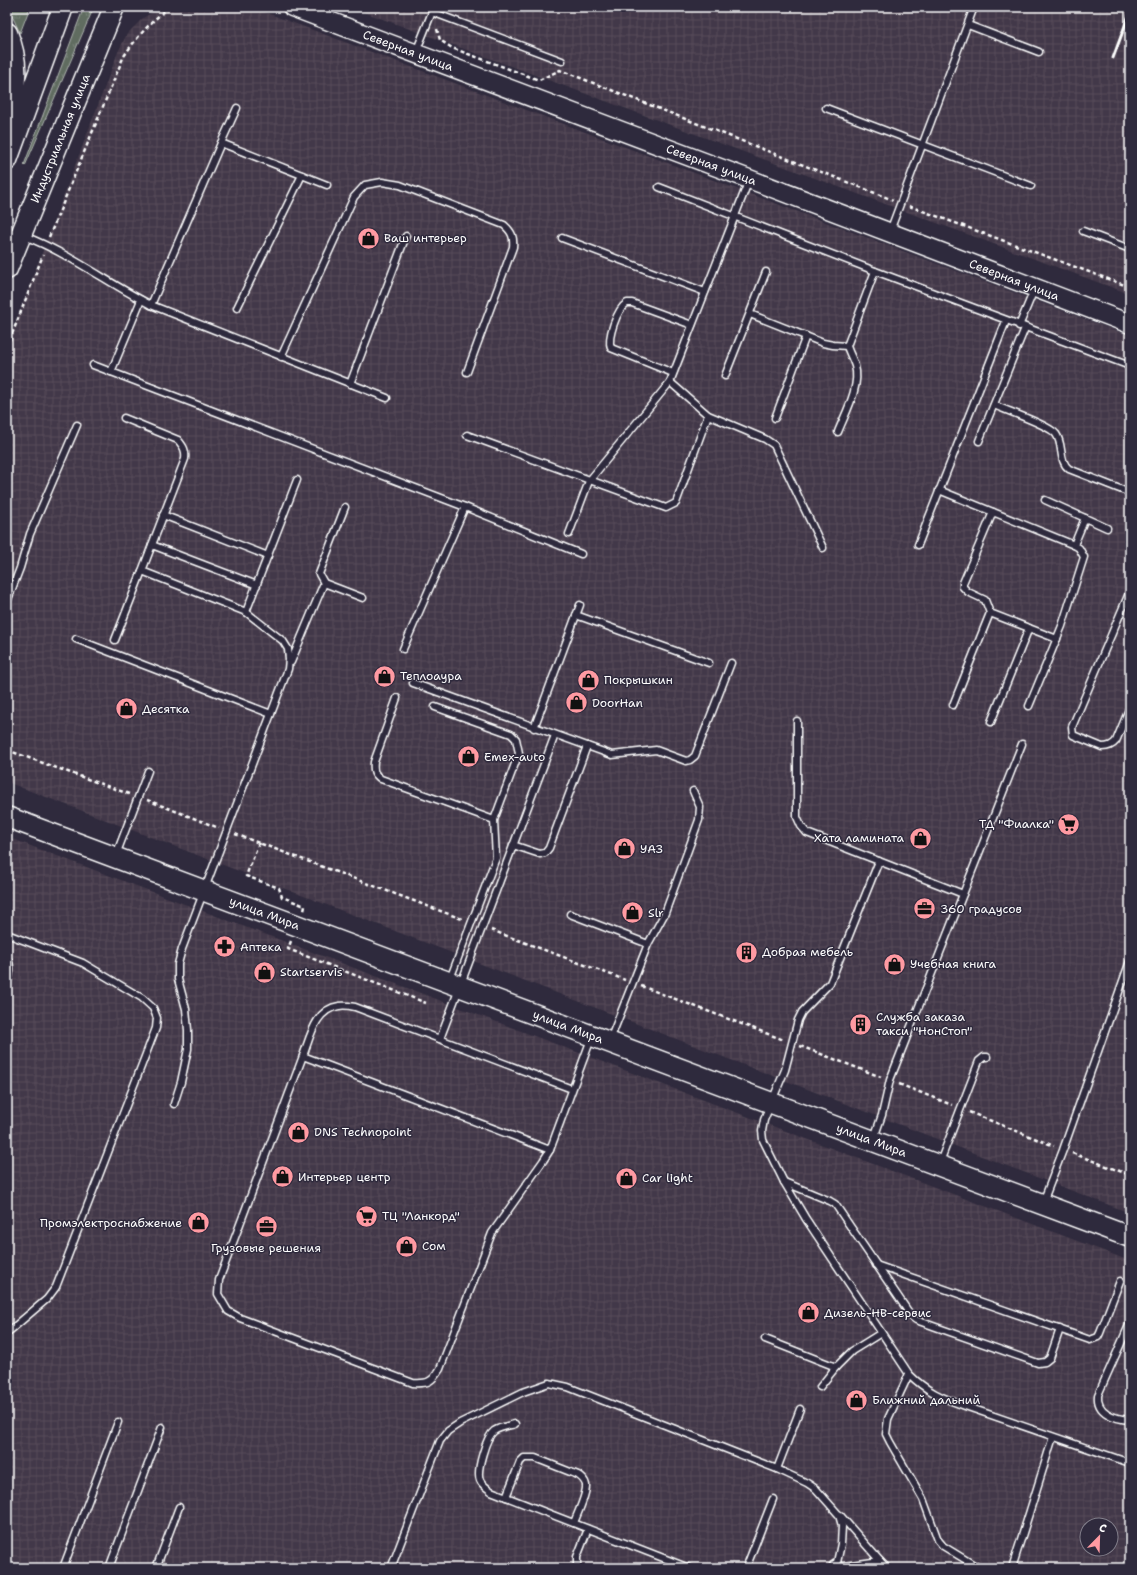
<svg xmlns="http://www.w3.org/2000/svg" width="1137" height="1575" font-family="'Shantell Sans',sans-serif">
<defs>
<pattern id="industrial-grid" width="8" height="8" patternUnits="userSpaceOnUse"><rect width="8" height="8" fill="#433848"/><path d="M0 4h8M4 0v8" fill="none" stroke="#564c5a"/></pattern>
<pattern id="grass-tufts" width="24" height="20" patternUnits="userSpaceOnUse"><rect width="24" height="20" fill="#606c61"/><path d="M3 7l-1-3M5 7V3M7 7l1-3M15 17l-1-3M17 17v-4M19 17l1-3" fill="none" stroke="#788279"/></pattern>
</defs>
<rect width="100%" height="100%" fill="#2f2a3d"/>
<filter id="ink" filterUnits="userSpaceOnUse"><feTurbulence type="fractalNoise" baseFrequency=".025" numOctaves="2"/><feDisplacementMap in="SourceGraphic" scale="8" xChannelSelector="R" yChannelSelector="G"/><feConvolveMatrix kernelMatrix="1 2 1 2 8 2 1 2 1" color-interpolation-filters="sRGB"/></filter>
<g filter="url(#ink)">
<!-- industrial -->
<g fill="url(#industrial-grid)" fill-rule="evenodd">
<polygon points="161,7 251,7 1130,336 1130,1213 7,782 7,346 118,52 127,34 143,18"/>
<polygon points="350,7 1130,7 1130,294"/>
<path d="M 7,837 L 1130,1261 L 1130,1568 L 7,1568 ZM 1087,1525 L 1111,1525 L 1111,1549 L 1087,1549 Z"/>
</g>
<!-- grass -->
<g fill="url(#grass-tufts)" stroke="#b0b6b0">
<polygon points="8,7 30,7 20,33"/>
<polygon points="84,7 94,7 25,166 24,165"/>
</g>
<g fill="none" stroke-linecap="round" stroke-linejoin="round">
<defs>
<g id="service">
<polyline points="432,12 562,61"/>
<polyline points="968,25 1039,52"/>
<polyline points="416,52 434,7"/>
<polyline points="826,108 1031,186"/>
<polyline points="221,143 237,108"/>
<polyline points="659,187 875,271 1130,366"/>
<polyline points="890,231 974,7"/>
<polyline points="1083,231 1130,249"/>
<path d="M 24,236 C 69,253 108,283 151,305 L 387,398"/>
<polyline points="562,238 705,292"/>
<polyline points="151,305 221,143 327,185"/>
<polyline points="237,308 302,175"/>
<polyline points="750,314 823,343 833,345 847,346"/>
<polyline points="1019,326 1034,290"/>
<path d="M 281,357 L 354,197 L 365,185 L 382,182 L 400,185 L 504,225 C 512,232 514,237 513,247 L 467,372"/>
<polyline points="93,365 465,507 581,554"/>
<polyline points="111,372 141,300"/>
<path d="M 673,373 L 611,348 C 607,338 617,309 627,303 L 632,303 L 692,325"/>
<polyline points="725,376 766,272"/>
<polyline points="670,382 708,415 765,439 774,445 823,548"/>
<polyline points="350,384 406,236"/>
<path d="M 994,405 C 1007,411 1049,425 1056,434 C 1064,445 1058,460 1069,469 L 1130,493"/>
<path d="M 124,418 L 178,440 C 184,447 186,451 185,459 L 142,571"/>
<polyline points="775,418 806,336"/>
<path d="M 838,432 C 845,414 861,386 855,366 C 853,359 849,353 847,346 L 875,271"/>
<polyline points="467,435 666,508 676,503 708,415"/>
<polyline points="979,441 1025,328"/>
<polyline points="939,490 1074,545 1079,548 1084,557 1062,626 1029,706"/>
<polyline points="1045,500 1107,528"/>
<polyline points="345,507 319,574 324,583 363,598"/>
<polyline points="163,515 268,556"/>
<polyline points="569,534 589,481 670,382 749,180"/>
<polyline points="152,545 257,585"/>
<polyline points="918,545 1006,321"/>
<polyline points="1074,545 1085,518"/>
<path d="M 1130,591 L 1072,727 L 1073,735 L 1102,747 C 1108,747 1112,746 1116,741 L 1130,707"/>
<polyline points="7,602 20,568 30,534 77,425"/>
<polyline points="246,612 297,480"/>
<polyline points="990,613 1057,639"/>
<polyline points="576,615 709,663"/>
<polyline points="76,639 271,714"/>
<polyline points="115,640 142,571 246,612 283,641 288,649 289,659 288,669 182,949 178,964 178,979 186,1009 188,1030 188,1049 181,1082 174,1104"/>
<polyline points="403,649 465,507"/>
<polyline points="291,662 324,583"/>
<polyline points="413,683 612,755 656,750 686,761 690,760 695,756 731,663"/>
<path d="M 397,698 L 374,762 C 373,771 374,774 381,779 L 494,820"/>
<polyline points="953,705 990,613 985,600 968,592 963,587 963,583 993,512"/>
<polyline points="435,707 511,734 516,739 519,753 494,820 496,858 450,979"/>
<polyline points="797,721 797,817 801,826 807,833 963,894"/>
<polyline points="991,722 1029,628"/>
<polyline points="534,728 580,605"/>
<polyline points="513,845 540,854 545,853 549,848 587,746"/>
<polyline points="116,855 148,771"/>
<path d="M 879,861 L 830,983 L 802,1012 L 798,1020 L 785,1070 L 764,1120 L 762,1131 L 763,1140 L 784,1182 L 806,1219 L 909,1374 C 926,1391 942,1398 965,1406 L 1130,1463"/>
<polyline points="570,914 648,944"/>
<polyline points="7,934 83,963 142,998 153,1008 157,1018 156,1028 56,1287 47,1299 7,1333"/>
<path d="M 7,958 C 12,966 10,974 7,983"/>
<polyline points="440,1039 555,735"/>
<polyline points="610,1040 648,944 665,913 699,820 700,807 693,791"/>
<path d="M 303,1056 L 219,1280 L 218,1294 L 228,1311 L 240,1318 L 413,1383 C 428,1384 432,1382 440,1369 L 492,1233 L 543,1161 L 550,1150"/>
<path d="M 572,1089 L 355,1007 C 350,1006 344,1005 339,1006 C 315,1009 310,1038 303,1056 L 550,1150 L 591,1039"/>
<polyline points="874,1138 882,1115 890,1080 1022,744"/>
<polyline points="940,1162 979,1061 984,1057 987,1057"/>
<polyline points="784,1182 830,1201 835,1204 912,1317 916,1320 1038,1363 1045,1362 1050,1358 1060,1329"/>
<polyline points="1043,1202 1063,1150 1130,961"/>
<polyline points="876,1265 1090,1340 1098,1337 1100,1333 1120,1281"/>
<path d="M 1130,1323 L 1098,1395 C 1096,1413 1115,1419 1130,1420"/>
<polyline points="765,1339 836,1367 852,1351 881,1333"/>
<polyline points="909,1374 888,1419 886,1434 890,1442 923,1499 938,1540 943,1546 979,1568"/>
<polyline points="820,1387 836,1367"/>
<path d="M 515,1424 C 508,1426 500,1427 494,1431 C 486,1437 476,1471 480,1480 C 482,1485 487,1488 491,1491 L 689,1568"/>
<polyline points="777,1469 800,1409"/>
<path d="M 506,1497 L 520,1462 L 524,1458 L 535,1458 L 578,1475 C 582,1478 585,1480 586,1485 C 587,1495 577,1514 574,1523"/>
<polyline points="840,1515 880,1561"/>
<polyline points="63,1568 118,1422"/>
<polyline points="109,1568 162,1427"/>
<polyline points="156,1568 179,1507"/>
<polyline points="391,1568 440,1441 448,1431 460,1423 523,1392 549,1383 568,1387 777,1469 807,1483 816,1489 839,1515 842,1526 841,1544 836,1567 880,1561 887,1568"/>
<polyline points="577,1568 577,1557 588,1529"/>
<polyline points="746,1568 773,1499"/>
<polyline points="1012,1568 1053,1437"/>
</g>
<polyline id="minor" points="836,1568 836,1567"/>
<g id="secondary">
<path id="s1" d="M 292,7 L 749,179 L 1130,324"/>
</g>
<g id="primary">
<path d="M 7,33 C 19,61 17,86 7,114"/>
<polyline points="7,160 63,7"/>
<path id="s2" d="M 7,269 L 114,7"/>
<path id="s3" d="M 7,817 L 1130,1237"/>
</g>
</defs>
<!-- service casing -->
<use href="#service" stroke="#fff" stroke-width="9"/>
<!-- minor casing -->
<use href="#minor" stroke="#fff" stroke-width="16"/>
<!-- secondary casing -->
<use href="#secondary" stroke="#fff" stroke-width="21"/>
<!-- primary casing -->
<use href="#primary" stroke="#fff" stroke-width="23"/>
<!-- path -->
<g stroke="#fff" stroke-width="2.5" stroke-dasharray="4 3" stroke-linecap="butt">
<polyline points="437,29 440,40 452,48 539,80 560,70 893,200"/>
<polyline points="909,206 1130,287"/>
<path d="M 49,237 L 123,58 C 131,44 157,13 172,7"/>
<polyline points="7,347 43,255"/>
<polyline points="7,750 129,794"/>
<polyline points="147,800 219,828"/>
<polyline points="235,834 462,919"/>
<polyline points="259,843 246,876 279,888 282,897 305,906 304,911"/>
<polyline points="491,930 625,980"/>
<polyline points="291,941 288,949 426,1003"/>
<polyline points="641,986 784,1040"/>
<polyline points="800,1046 881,1077"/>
<polyline points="899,1084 952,1105"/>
<polyline points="969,1112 1054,1146"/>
<polyline points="1072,1153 1130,1175"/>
</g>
<!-- service -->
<use href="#service" stroke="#2f2a3d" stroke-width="6"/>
<!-- minor -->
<use href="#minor" stroke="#2f2a3d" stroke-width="13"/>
<!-- secondary -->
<use href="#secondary" stroke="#2f2a3d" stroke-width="18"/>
<!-- primary -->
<use href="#primary" stroke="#2f2a3d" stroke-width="20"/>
<!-- rail -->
<polyline stroke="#fff" stroke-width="3" points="1113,58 1130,12"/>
</g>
</g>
<!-- icons -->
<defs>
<symbol id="shop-disc" viewBox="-11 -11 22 22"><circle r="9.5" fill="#ff9aa2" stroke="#2f2a3d"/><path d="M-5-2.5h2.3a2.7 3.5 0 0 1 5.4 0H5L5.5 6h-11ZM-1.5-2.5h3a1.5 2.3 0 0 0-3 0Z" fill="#111"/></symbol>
<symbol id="supermarket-disc" viewBox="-11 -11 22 22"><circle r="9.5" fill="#ff9aa2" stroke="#2f2a3d"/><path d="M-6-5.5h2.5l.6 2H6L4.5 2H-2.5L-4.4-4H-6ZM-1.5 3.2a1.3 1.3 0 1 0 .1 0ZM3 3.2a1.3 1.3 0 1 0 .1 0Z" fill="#111"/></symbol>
<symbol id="office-disc" viewBox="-11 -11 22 22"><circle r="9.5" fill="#ff9aa2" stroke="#2f2a3d"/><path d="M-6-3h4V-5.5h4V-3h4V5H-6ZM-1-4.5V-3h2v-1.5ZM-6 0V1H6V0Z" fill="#111"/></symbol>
<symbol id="pharmacy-disc" viewBox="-11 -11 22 22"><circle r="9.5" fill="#ff9aa2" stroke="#2f2a3d"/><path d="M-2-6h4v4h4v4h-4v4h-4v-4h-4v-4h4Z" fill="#111"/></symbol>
<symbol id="building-disc" viewBox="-11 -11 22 22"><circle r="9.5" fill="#ff9aa2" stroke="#2f2a3d"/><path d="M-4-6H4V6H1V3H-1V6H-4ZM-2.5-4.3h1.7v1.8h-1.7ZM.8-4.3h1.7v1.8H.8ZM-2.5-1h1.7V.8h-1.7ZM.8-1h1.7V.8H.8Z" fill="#111"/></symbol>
</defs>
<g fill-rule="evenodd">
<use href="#shop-disc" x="356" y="226" width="25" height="25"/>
<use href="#shop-disc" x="372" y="664" width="25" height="25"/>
<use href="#shop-disc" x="576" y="668" width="25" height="25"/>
<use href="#shop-disc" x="564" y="690" width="25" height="25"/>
<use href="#shop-disc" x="114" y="696" width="25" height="25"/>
<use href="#shop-disc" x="456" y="744" width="25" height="25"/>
<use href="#supermarket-disc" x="1056" y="812" width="25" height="25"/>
<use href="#shop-disc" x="908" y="826" width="25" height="25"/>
<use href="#shop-disc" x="612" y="836" width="25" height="25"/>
<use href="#office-disc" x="912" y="896" width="25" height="25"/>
<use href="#shop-disc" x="620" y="900" width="25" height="25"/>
<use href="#pharmacy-disc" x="212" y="934" width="25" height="25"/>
<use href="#building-disc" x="734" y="940" width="25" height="25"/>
<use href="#shop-disc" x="882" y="952" width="25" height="25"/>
<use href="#shop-disc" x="252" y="960" width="25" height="25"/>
<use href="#building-disc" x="848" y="1012" width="25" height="25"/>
<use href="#shop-disc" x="286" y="1120" width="25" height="25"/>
<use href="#shop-disc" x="270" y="1164" width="25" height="25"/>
<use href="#shop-disc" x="614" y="1166" width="25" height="25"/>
<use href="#supermarket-disc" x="354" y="1204" width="25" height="25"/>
<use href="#shop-disc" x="186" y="1210" width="25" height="25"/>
<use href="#office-disc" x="254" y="1214" width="25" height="25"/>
<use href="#shop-disc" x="394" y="1234" width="25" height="25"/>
<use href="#shop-disc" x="796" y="1300" width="25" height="25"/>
<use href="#shop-disc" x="844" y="1388" width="25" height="25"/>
</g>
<g text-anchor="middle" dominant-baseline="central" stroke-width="3" stroke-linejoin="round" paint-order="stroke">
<!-- street labels -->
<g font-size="12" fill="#fff" stroke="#2f2a3d">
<text stroke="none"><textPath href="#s1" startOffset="124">Северная улица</textPath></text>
<text stroke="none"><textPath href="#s2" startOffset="141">Индустриальная улица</textPath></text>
<text stroke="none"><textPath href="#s1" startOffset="448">Северная улица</textPath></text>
<text stroke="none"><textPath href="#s1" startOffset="772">Северная улица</textPath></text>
<text stroke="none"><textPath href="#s3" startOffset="275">улица Мира</textPath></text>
<text stroke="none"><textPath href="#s3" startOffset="599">улица Мира</textPath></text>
<text stroke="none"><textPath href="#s3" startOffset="923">улица Мира</textPath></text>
</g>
<!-- poi labels -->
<g font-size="12" fill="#fff" stroke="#2f2a3d" text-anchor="start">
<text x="384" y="238">Ваш интерьер</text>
<text x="400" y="676">Теплоаура</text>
<text x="604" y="680">Покрышкин</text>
<text x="592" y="703">DoorHan</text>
<text x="142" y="709">Десятка</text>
<text x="484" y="757">Emex-auto</text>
<text x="1054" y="824" text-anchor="end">ТД "Фиалка"</text>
<text x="904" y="838" text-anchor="end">Хата ламината</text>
<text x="640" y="849">УАЗ</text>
<text x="940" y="909">360 градусов</text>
<text x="648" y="913">Slr</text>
<text x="240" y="947">Аптека</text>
<text x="762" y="952">Добрая мебель</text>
<text x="910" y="964">Учебная книга</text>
<text x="280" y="972">Startservis</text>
<text x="876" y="1017">Служба заказа<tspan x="876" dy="14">такси "НонСтоп"</tspan></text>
<text x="314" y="1132">DNS Technopoint</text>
<text x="298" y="1177">Интерьер центр</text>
<text x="642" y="1178">Car light</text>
<text x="382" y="1216">ТЦ "Ланкорд"</text>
<text x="182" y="1223" text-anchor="end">Промэлектроснабжение</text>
<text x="422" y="1246">Сом</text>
<text x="266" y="1248" text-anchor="middle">Грузовые решения</text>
<text x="824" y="1313">Дизель-НВ-сервис</text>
<text x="872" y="1400">Ближний дальний</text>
</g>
</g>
<!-- margin -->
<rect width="1137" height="1575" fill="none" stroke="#2f2a3d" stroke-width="24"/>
<rect x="12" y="12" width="1113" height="1551" fill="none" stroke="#fff" stroke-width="1.5" filter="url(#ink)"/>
<!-- north arrow -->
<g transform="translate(1099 1537) rotate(23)"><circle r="19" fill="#2f2a3d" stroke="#827f8b"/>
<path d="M0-3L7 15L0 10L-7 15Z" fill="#ff9aa2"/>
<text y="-6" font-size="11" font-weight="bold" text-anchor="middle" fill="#ffffff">С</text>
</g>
</svg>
